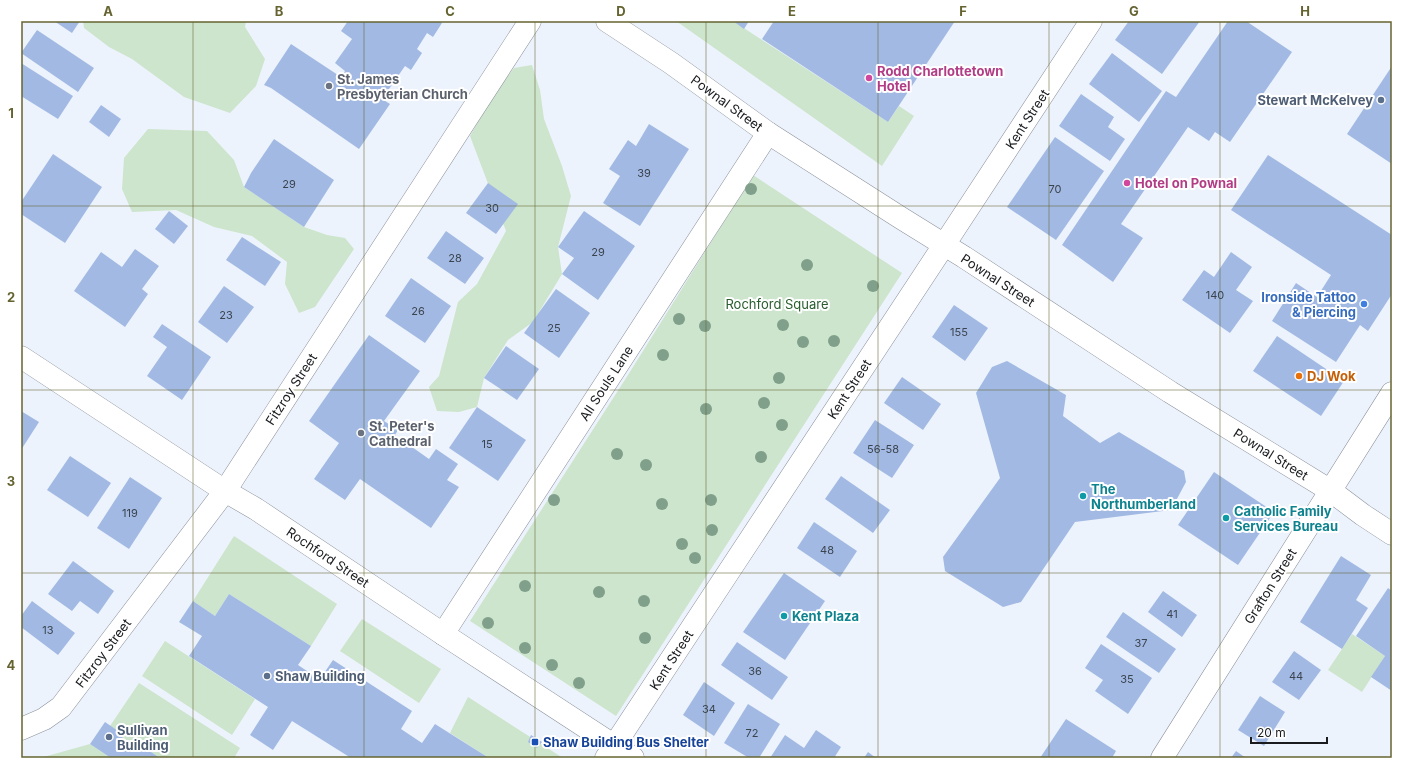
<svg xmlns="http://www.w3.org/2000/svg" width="1413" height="779" font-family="Inter,sans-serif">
<rect width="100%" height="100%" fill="#edf3fd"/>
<!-- green -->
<g fill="#cce5cc">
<polygon points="83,21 246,21 245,27 265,59 256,86 230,113 184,97 132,59 109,47 84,28"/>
<polygon points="676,21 733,21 888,122 899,106 914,116 882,166"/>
<polygon points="532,65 540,90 544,119 562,166 571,196 558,247 562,274 533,322 508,340 484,378 477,407 459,412 437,411 429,387 439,376 458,302 477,284 506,231 470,136 492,97 514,68"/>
<polygon points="148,129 207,131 234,160 244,187 304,227 327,235 345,238 354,249 315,307 299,313 285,284 287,262 252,236 214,227 176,210 132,212 122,189 124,158"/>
<polygon points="753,175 902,273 616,716 470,621 628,375"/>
<polygon points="234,536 337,604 311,646 229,594 215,616 193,601"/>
<polygon points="362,619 441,669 419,703 340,651"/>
<polygon points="1352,634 1385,656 1362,692 1328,670"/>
<polygon points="165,641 255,699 232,735 142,676"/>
<polygon points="139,683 240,748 234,758 160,758 133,740 127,748 119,743 124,735 110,726"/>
<polygon points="468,697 563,758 489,758 450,733"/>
<polygon points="90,744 111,758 40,758"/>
</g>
<!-- building -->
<g fill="#a2bae3">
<polygon points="54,21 80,21 72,33"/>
<polygon points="348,21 439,21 442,23 433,37 427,33 417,49 422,53 411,70 405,66 382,99 390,104 359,149 271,88 264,85 291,44 341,77 345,71 335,63 352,39 341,31"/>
<polygon points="733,21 749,21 744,29"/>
<polygon points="774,21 955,21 888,122 762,39"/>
<polygon points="1129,21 1200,21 1162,74 1115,40"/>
<polygon points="1228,21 1246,21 1292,52 1230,142 1215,132 1209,141 1188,127 1121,224 1143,238 1113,282 1062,245 1166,91 1176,97"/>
<polygon points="37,30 94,68 78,92 21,53"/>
<polygon points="1112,53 1162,91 1139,122 1089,84"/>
<polygon points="21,63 73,96 58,119 21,96"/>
<polygon points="1392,66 1392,164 1347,134"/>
<polygon points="1081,94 1114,117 1108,127 1125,139 1110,161 1059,126"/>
<polygon points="101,105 121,119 109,137 89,122"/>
<polygon points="649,124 689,149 640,226 603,203 620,176 609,169 628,140 636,146"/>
<polygon points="1055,137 1104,171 1056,240 1007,207"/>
<polygon points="274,139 334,180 304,227 244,187 251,173"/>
<polygon points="53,154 102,187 65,243 21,214 21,202"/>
<polygon points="1268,155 1392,235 1392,294 1368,331 1360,325 1336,362 1272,321 1296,283 1317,297 1331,275 1231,210"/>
<polygon points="488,183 518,204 496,234 466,213"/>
<polygon points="169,211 188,226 174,244 155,229"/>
<polygon points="584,211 635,246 598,300 562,274 574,258 558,247"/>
<polygon points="446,231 484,258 465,284 427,258"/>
<polygon points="242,237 281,262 265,286 226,260"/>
<polygon points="135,249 159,266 142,289 148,294 125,327 74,291 101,252 122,267"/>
<polygon points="1231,252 1252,267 1236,290 1253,301 1230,333 1182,300 1204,270 1214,277"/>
<polygon points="411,278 451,306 425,343 385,316"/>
<polygon points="224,286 254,307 227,343 198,322"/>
<polygon points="556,289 590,313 559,358 524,333"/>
<polygon points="954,305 988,328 965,361 932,337"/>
<polygon points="162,324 211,357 182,400 147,376 167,347 153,337"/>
<polygon points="369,335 420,371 384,421 398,430 395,435 429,459 436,449 458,464 447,480 459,487 431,528 360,479 345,500 314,479 339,443 309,421"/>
<polygon points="1277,336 1344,381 1321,416 1253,371"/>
<polygon points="506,346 539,369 517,400 484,378"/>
<polygon points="1007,361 1066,395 1063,416 1100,443 1119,432 1184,471 1186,482 1171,510 1075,522 1021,602 1003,607 945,571 943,557 1000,478 976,393 992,367"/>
<polygon points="902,377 941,404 923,430 884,403"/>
<polygon points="477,407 526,440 498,481 449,448"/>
<polygon points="21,411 39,422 21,450"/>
<polygon points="875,420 914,445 892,478 853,453"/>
<polygon points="70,456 111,483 88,517 47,490"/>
<polygon points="1214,472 1274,512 1238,565 1178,525"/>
<polygon points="841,476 890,510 873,533 825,499"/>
<polygon points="130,477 162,498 129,549 97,528"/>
<polygon points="814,522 857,551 840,577 797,548"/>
<polygon points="1341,556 1371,575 1356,600 1368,608 1342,649 1300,622"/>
<polygon points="73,561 114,591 98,614 80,601 72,611 48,594"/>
<polygon points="784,573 825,601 785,660 743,632"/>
<polygon points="1388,588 1392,591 1392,691 1371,677 1385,656 1356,636"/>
<polygon points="1163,591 1197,615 1182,637 1148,612"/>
<polygon points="229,594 311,646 298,665 310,673 320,679 333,660 412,711 401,729 422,743 435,724 489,758 351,758 292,721 273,750 250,735 268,707 189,656 202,636 179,622 193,601 215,616"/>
<polygon points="32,601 75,633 58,655 21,627 21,616"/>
<polygon points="1123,612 1176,649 1159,673 1106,637"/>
<polygon points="737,642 788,677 772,700 721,665"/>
<polygon points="1101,644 1152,678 1128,714 1095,691 1103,680 1085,668"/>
<polygon points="1294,651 1321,670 1299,700 1272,682"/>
<polygon points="704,682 735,703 714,736 683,715"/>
<polygon points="1260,696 1285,712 1264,746 1238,730"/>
<polygon points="748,704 780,724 759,758 749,758 724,743"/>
<polygon points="1066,719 1116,751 1112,758 1040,758"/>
<polygon points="105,722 124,735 119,743 127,748 133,740 160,758 111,758 90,744"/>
<polygon points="816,730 841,747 834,758 770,758 785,735 804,748"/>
<polygon points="531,735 542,742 537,748 528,742"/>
<polygon points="1236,751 1246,758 1231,758"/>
<polygon points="868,752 876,758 864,758"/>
</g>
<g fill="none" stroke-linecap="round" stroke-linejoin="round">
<defs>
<g id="minor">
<polyline points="607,21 671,63 768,133 901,218 964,257 1170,392 1331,491 1363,515 1392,534"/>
<polyline points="21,357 225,491 256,509 443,634 633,758"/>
<polyline points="443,634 768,133"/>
<polyline points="21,729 44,719 61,707 225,491 530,21"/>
<polyline points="606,758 944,245"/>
</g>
<g id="tertiary">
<polyline points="944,245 1091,21"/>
<polyline points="1162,758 1392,393"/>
</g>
</defs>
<!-- minor casing -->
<use href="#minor" stroke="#8c929b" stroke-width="23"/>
<!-- tertiary casing -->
<use href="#tertiary" stroke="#8c929b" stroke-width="23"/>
<!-- minor -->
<use href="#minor" stroke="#fff" stroke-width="22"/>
<!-- tertiary -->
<use href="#tertiary" stroke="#fff" stroke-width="22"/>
</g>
<!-- trees -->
<g fill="#81a08b">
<circle cx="751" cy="189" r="6"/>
<circle cx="807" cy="265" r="6"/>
<circle cx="873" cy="286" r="6"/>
<circle cx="679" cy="319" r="6"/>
<circle cx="783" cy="325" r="6"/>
<circle cx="705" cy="326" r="6"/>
<circle cx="834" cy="341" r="6"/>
<circle cx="803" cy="342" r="6"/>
<circle cx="663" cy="355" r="6"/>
<circle cx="779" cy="378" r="6"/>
<circle cx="764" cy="403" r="6"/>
<circle cx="706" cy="409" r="6"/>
<circle cx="782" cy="425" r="6"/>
<circle cx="617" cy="454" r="6"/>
<circle cx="761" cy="457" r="6"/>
<circle cx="646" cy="465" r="6"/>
<circle cx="554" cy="500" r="6"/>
<circle cx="711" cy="500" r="6"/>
<circle cx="662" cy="504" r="6"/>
<circle cx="712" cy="530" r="6"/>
<circle cx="682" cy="544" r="6"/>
<circle cx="695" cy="558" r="6"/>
<circle cx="525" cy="586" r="6"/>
<circle cx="599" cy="592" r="6"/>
<circle cx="644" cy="601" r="6"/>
<circle cx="488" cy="623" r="6"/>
<circle cx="645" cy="638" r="6"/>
<circle cx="525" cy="648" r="6"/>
<circle cx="552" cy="665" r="6"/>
<circle cx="579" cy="683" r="6"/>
</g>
<!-- grid -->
<path fill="none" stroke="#656431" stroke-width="1" stroke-opacity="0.55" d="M 193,21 L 193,758M 364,21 L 364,758M 535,21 L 535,758M 706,21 L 706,758M 878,21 L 878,758M 1049,21 L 1049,758M 1220,21 L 1220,758M 21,206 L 1392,206M 21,390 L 1392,390M 21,573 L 1392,573"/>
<!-- markers -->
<g fill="#d1479c" stroke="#fff" stroke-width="1.5">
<circle cx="869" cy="78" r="4"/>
<circle cx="1127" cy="183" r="4"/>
</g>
<g fill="#6b7280" stroke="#fff" stroke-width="1.5">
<circle cx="329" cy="86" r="4"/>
<circle cx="361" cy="433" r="4"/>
</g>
<g fill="#5c6f8a" stroke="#fff" stroke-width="1.5">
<circle cx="1381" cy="100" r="4"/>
<circle cx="267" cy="676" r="4"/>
<circle cx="109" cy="737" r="4"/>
</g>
<circle fill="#3f7fe0" stroke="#fff" stroke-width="1.5" cx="1364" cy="304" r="4"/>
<circle fill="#e8710a" stroke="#fff" stroke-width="1.5" cx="1299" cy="376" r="4"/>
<g fill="#0f9aa8" stroke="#fff" stroke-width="1.5">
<circle cx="1083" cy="496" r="4"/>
<circle cx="1226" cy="518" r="4"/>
<circle cx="784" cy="616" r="4"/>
</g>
<rect fill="#1a4fb4" stroke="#fff" stroke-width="1.5" x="531" y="738" width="8" height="8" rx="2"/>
<g text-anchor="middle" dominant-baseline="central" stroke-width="4" stroke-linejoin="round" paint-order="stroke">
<!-- number labels -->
<g font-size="11" fill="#3b434f">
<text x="644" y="173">39</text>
<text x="289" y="184">29</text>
<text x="1055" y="189">70</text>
<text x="492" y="208">30</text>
<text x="598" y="252">29</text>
<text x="455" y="258">28</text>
<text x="1215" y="295">140</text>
<text x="418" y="311">26</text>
<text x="226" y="315">23</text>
<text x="554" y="328">25</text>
<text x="959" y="332">155</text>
<text x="487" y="444">15</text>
<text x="883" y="449">56-58</text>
<text x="130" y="513">119</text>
<text x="827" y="550">48</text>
<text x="1172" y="614">41</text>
<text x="48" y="630">13</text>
<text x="1141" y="643">37</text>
<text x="755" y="671">36</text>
<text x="1296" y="676">44</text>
<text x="1127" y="679">35</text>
<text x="709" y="709">34</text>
<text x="752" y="733">72</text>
</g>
<!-- hotel labels -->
<g font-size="13" font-weight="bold" fill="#b23c85" stroke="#fff" text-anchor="start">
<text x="877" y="71">Rodd Charlottetown<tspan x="877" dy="15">Hotel</tspan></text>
<text x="1135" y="183">Hotel on Pownal</text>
</g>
<!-- worship labels -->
<g font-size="13" font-weight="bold" fill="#5b616d" stroke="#fff" text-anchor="start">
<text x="337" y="79">St. James<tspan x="337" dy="15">Presbyterian Church</tspan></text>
<text x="369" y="426">St. Peter's<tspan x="369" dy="15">Cathedral</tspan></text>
</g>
<!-- service labels -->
<g font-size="13" font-weight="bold" fill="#4e5e75" stroke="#fff" text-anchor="start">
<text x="1373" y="100" text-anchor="end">Stewart McKelvey</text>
<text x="275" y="676">Shaw Building</text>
<text x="117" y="730">Sullivan<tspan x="117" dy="15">Building</tspan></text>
</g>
<!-- street labels -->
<g font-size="13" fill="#191b1e" stroke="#fff">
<text transform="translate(727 103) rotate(36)">Pownal Street</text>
<text transform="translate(1027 119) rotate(-57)">Kent Street</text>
<text transform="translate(998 280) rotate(33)">Pownal Street</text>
<text transform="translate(606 383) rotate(-57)">All Souls Lane</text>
<text transform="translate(291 389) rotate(-57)">Fitzroy Street</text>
<text transform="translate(849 389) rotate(-57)">Kent Street</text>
<text transform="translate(1271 454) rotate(32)">Pownal Street</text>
<text transform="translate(328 557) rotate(34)">Rochford Street</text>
<text transform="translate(1270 586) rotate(-58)">Grafton Street</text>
<text transform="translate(103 653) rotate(-53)">Fitzroy Street</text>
<text transform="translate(671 660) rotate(-57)">Kent Street</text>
</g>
<!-- shop labels -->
<g font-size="13" font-weight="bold" fill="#366cbe" stroke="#fff" text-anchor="end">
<text x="1356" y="297">Ironside Tattoo<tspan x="1356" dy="15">&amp; Piercing</tspan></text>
</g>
<!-- park labels -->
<g font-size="13" fill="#295d2d" stroke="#fff">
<text x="777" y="304">Rochford Square</text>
</g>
<!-- food labels -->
<g font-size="13" font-weight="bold" fill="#c56008" stroke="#fff" text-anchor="start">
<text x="1307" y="376">DJ Wok</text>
</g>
<!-- culture labels -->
<g font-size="13" font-weight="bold" fill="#0d838f" stroke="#fff" text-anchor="start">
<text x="1091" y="489">The<tspan x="1091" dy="15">Northumberland</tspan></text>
<text x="1234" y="511">Catholic Family<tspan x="1234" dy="15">Services Bureau</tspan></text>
<text x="792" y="616">Kent Plaza</text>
</g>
<!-- transit labels -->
<g font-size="13" font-weight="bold" fill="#164399" stroke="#fff" text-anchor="start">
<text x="543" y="742">Shaw Building Bus Shelter</text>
</g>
</g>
<!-- border -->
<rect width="1413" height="779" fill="none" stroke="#ffffff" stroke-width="44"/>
<!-- scale -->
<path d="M1251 737v6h76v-6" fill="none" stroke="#191b1e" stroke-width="2"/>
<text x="1257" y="737" font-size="12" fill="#191b1e" stroke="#ffffff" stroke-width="3" paint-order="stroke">20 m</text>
<rect x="22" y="22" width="1369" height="735" fill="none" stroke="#656431" stroke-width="1.5"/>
<g font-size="13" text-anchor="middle" font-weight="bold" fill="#656431">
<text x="108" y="16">A</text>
<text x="279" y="16">B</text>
<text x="450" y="16">C</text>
<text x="621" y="16">D</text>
<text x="792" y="16">E</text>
<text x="963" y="16">F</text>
<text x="1134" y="16">G</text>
<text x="1305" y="16">H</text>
<text x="11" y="118">1</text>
<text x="11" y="302">2</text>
<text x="11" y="486">3</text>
<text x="11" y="670">4</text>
</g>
</svg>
